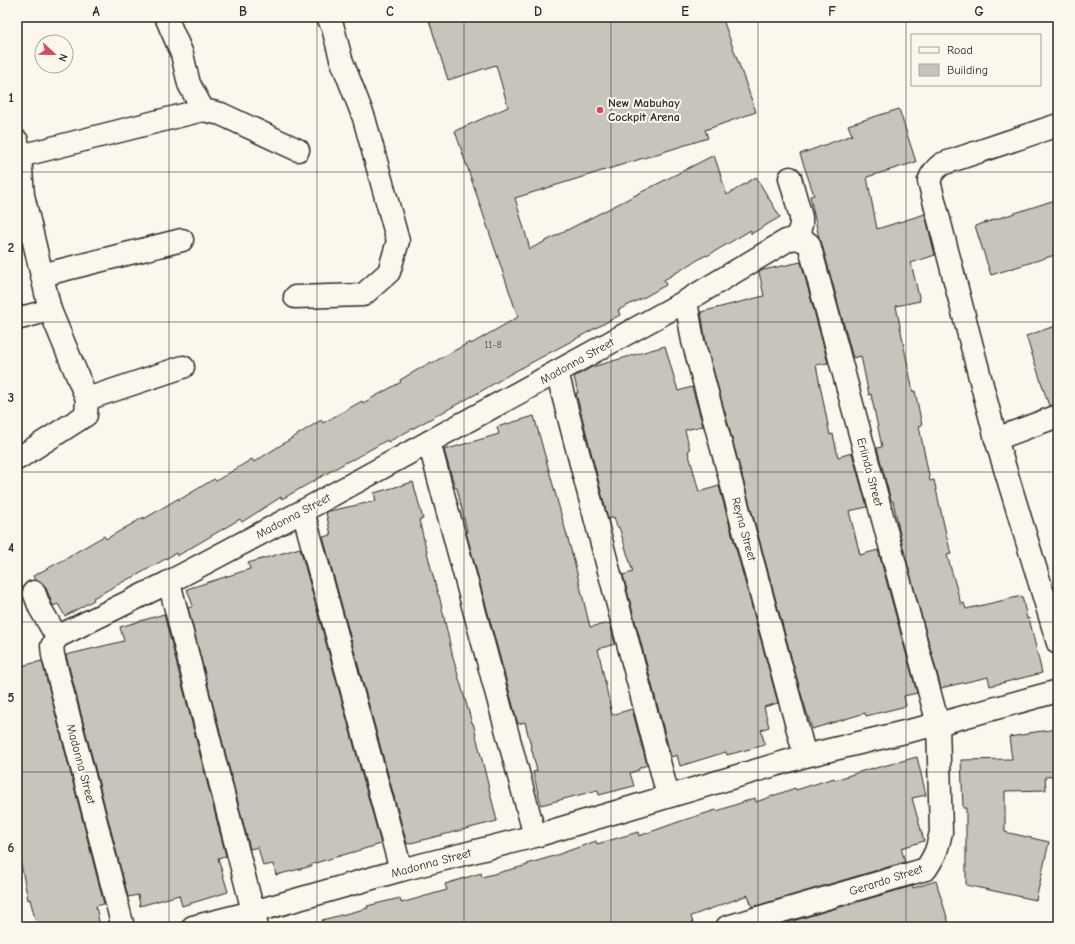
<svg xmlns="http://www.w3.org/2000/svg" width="1075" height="944" font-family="'Comic Neue',sans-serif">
<rect width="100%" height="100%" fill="#fbf7ec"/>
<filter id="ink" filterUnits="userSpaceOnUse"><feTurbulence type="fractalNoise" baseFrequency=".025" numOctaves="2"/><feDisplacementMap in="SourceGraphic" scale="8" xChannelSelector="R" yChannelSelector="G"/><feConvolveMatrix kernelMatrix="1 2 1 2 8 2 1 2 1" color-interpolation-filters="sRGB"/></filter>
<g filter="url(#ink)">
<!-- building -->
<g fill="#c7c4bc" stroke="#2b2b2b">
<polygon points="428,17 722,17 756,112 705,130 708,138 515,198 530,249 714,155 727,195 756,177 780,217 751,234 751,230 707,256 706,255 664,280 666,285 643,298 618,310 620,315 512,373 478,393 388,442 387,440 352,460 352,459 282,499 281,497 242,522 240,519 177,556 176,553 132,578 132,577 93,598 94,600 65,616 58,604 53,606 46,588 42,583 35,580 33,576 71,556 71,555 104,536 106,539 144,517 144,519 179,498 179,500 214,479 216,481 252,459 254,462 321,420 323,423 362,401 363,403 401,382 400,380 431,362 432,363 470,342 471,344 518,317 455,131 508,107 496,65 448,80"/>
<polygon points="899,109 916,162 867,177 877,229 925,214 935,255 911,263 920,301 896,306 913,392 915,391 922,425 919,426 930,481 934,480 946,534 951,554 947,555 961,604 964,603 966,609 1022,596 1027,619 1029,618 1042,673 990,686 988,677 941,688 902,544 893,501 891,501 877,448 882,447 871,394 869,395 861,356 853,358 821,241 819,238 810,196 814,195 800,154 852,135 848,125"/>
<polygon points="1058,199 1058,254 991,275 975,226"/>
<polygon points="801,262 828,363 816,365 830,435 833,434 838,457 852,453 867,507 849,511 860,555 878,550 917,693 904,696 906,706 866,716 865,713 812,729 802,697 706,343 701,312 764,296 759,272 763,270"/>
<polygon points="1058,325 1058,404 1049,406 1026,336"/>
<polygon points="665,346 678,391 692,387 703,426 685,430 690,450 688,451 699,492 719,486 778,703 764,707 769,727 761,730 765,745 727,755 726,752 680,766 677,755 671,757 623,575 633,572 619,527 617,527 614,517 608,519 576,393 578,393 574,377 592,367"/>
<polygon points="534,416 574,561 590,627 610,623 615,644 598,649 612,715 632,709 647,765 639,768 639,770 630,773 634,786 599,795 598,790 541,805 533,772 537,771 525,722 518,724 466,532 467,531 457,488 455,488 444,450 499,434 497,427"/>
<polygon points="413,482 423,519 419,520 432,572 438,595 439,595 453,658 472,723 473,723 497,821 407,844 323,537 331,535 326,513 329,511 376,501 374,493"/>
<polygon points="300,548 381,844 312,864 312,866 276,875 273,864 263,866 258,847 250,849 188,608 193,606 187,589 250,569 248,563"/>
<polygon points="164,614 226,856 218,858 228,892 182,906 179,895 140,906 138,895 128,897 66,655 124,641 120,627"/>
<polygon points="42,661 104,904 96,906 100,927 37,927 30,899 28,900 21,864 17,865 17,667"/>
<polygon points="1058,729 1058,776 1045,777 1046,790 1005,791 1005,832 1049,842 1036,900 966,885 966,808 963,808 961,760 1012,759 1009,737 1028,734 1028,733"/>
<polygon points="917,757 926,795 912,798 924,841 901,848 905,862 752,907 748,895 691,916 694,927 323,927 322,920 368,908 367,906 400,898 401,903 447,890 445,884 481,873 482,877 528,865 527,864 554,856 596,841 597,844 638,832 639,836 681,821 716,810 717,811 755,798 756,802 795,788 796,790 834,778 835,780 872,768 872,769"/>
<polygon points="936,881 950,927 772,927 912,886 913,888"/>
</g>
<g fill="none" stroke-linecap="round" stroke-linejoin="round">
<defs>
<g id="minor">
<polyline points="166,17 182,54 189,84 203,110 221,114 298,150"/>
<path d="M 1058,125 L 942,164 C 935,169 932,173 929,181 L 996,439 L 1058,643"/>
<polyline points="17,141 20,156 23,195 50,310 87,399 86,415 17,459"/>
<polyline points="20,156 203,110"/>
<polyline points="790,178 801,217 801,225 797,238"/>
<polyline points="42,275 182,240"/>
<polyline points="295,297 363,295 389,272 398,241 364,118 341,59 333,28 328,17"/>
<polyline points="686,301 693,341 805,756"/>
<polyline points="17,319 50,310"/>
<polyline points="557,372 668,796"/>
<polyline points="87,399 183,367"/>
<polyline points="996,439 1058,416"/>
<polyline points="429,442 535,836"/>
<polyline points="303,511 401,870"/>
<polyline points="169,582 257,927"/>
<polyline points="34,592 40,608 57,637"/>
<path d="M 123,927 L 53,655 L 52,646 L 57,637 L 169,582 L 303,511 L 686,301 L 786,241 C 795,237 801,238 809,244 L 938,724 L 941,832 C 937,850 936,854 926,869 L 727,927"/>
<polyline points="193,927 253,912 401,870 535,836 805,756 938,724 1058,691"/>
</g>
</defs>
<!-- minor casing -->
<use href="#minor" stroke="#2b2b2b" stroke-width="25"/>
<!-- minor -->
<use href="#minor" stroke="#fbf7ec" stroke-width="22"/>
</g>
</g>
<!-- grid -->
<path fill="none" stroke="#2b2b2b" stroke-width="1" stroke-opacity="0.55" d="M 169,17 L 169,927M 317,17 L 317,927M 464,17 L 464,927M 611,17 L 611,927M 758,17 L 758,927M 906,17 L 906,927M 17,172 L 1058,172M 17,322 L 1058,322M 17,472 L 1058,472M 17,622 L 1058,622M 17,772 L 1058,772"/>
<!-- markers -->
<circle fill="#d1495b" stroke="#fbf7ec" stroke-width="1.5" cx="600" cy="110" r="4"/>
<g text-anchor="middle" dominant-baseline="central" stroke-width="4" stroke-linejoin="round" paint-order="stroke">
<!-- number labels -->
<g font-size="10" fill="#52514f">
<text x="493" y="345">11-8</text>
</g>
<!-- poi labels -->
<g font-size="12" font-weight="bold" fill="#2b2b2b" stroke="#fbf7ec" text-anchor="start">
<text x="608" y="103">New Mabuhay<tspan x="608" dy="14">Cockpit Arena</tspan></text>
</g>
<!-- street labels -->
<g font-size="12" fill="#2b2b2b" stroke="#fbf7ec">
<text transform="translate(577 361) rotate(-29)">Madonna Street</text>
<text transform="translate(870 472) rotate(75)">Erlinda Street</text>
<text transform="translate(293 516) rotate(-28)">Madonna Street</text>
<text transform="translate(744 529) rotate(75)">Reyna Street</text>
<text transform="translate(81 764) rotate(75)">Madonna Street</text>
<text transform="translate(431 863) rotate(-15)">Madonna Street</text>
<text transform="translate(886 880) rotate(-18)">Gerardo Street</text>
</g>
</g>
<!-- margin -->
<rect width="1075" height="944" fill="none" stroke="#fbf7ec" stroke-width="44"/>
<!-- legend -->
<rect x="911" y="34" width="130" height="52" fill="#fbf7ec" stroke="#a8a59f"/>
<rect x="919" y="47" width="20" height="6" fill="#fbf7ec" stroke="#a8a59f"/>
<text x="947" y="54" font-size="12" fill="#2b2b2b">Road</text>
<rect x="919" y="64" width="20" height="12" fill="#c7c4bc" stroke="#a8a59f"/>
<text x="947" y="74" font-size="12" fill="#2b2b2b">Building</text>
<!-- north arrow -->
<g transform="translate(54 54) rotate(112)"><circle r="19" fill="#fbf7ec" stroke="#a8a59f"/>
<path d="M0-3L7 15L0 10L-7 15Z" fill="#d1495b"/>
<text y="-6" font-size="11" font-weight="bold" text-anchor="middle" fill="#2b2b2b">N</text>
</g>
<rect x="22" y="22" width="1031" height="900" fill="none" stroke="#2b2b2b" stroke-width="1.5"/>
<g font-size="13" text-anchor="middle" font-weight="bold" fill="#2b2b2b">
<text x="96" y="16">A</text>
<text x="243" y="16">B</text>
<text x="390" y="16">C</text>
<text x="538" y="16">D</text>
<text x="685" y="16">E</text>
<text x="832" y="16">F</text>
<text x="979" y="16">G</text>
<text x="11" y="102">1</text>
<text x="11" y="252">2</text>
<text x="11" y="402">3</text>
<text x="11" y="552">4</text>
<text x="11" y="702">5</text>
<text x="11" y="852">6</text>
</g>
</svg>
